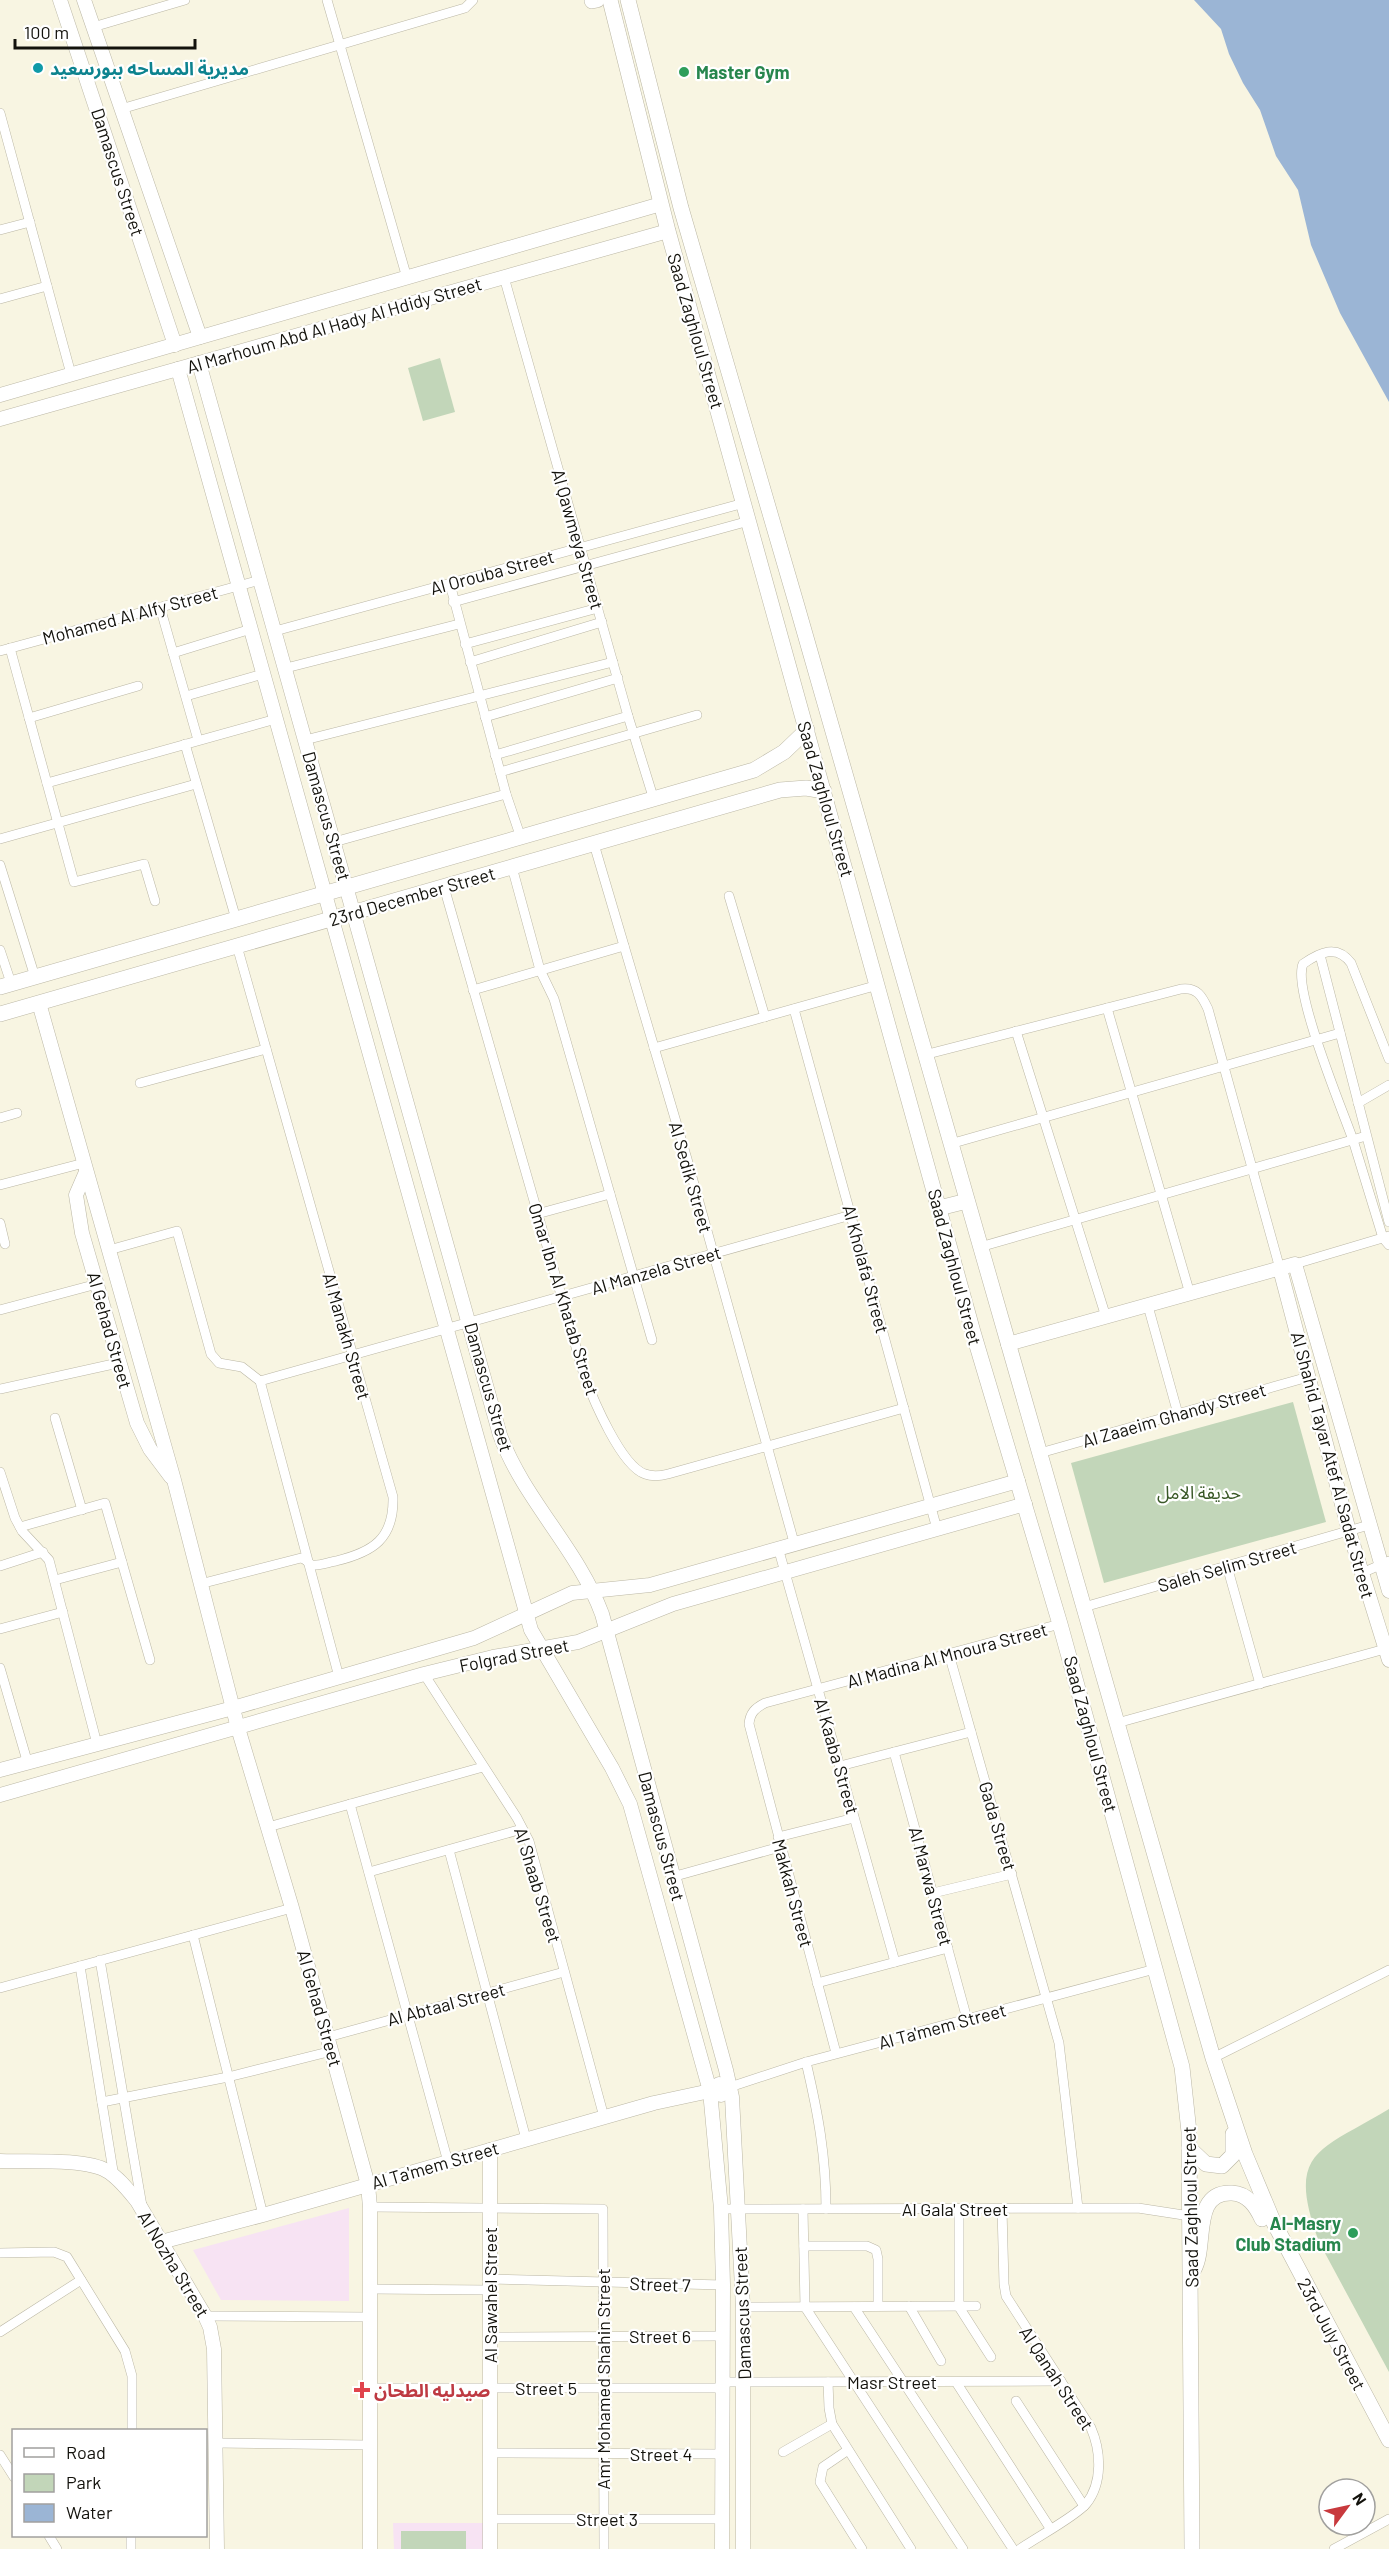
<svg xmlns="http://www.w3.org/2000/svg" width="1389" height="2549" font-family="Barlow,'Noto Sans Arabic',sans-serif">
<rect width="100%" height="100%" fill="#f8f5e2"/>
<!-- education -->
<g fill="#f7e3f3">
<polygon points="349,2208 349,2301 221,2300 193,2250"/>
<polygon points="393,2523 485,2523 485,2549 394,2549"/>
</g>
<!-- green -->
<g fill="#c2d6b9">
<polygon points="440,358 455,412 423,421 408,368"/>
<polygon points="1293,1402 1326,1522 1104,1583 1071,1463"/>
<path d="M 1389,2109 L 1389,2372 L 1319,2242 C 1285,2150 1320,2151 1389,2109 Z"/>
<rect x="401" y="2531" width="65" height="18"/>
</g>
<!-- water -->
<polygon fill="#9bb5d5" points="1194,0 1389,0 1389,402 1340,313 1311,245 1298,190 1276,156 1260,110 1243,83 1229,54 1221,29"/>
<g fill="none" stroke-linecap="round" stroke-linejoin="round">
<defs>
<g id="street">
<polyline points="327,0 407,278"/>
<polyline points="93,27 185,0"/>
<polyline points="121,109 465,8 473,0"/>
<polyline points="0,113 71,374"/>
<polyline points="0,230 30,222"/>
<polyline points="504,277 628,716 654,800"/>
<polyline points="0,299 47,286"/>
<polyline points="450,584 506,794 521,838"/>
<polyline points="453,602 749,521"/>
<polyline points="160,607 198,740"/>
<polyline points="275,631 744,503"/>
<polyline points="465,644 598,608"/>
<polyline points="10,648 74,882 144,864 155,901"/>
<polyline points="0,651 260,580"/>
<polyline points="173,653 251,629"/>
<polyline points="470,662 602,622"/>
<polyline points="286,668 459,624"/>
<polyline points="186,696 263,674"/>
<polyline points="485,717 618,678"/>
<polyline points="29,718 138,686"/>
<polyline points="305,740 613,662"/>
<polyline points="185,744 236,919"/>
<polyline points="495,755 628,716"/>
<polyline points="500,772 697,715"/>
<polyline points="47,783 276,719"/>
<polyline points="0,839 196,784"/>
<polyline points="334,842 506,794"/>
<polyline points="594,844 687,1159 795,1546"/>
<polyline points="0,865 35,977"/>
<polyline points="512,867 540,970 554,999 652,1340"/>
<path d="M 444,887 L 584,1375 C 593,1399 621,1466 645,1474 C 653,1477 660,1476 668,1474 L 904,1408"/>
<polyline points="729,896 765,1017"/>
<polyline points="0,950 11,983"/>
<polyline points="1320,955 1389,1222"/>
<polyline points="473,990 624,946"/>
<polyline points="1107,1008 1190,1294"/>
<polyline points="794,1009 937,1529"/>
<polyline points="1016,1031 1106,1317"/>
<polyline points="654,1048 878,985"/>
<path d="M 924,1055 L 1181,989 C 1197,987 1202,996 1208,1009 L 1280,1269"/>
<path d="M 1389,1059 L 1351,963 C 1337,944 1320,952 1303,964 C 1292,989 1342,1109 1353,1140 C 1363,1173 1373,1205 1383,1238 L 1389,1245"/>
<polyline points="140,1083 266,1049"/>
<polyline points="1358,1103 1389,1085"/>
<polyline points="0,1118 17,1113"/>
<polyline points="950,1144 1340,1033"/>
<polyline points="0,1185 84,1163"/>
<polyline points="537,1214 610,1194"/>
<polyline points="0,1223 5,1244"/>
<polyline points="980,1247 1366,1136"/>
<polyline points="109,1250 177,1231 211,1354 219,1363 242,1367 260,1381 851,1215"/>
<polyline points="1295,1264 1389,1236"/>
<polyline points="1148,1306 1178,1414"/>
<polyline points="0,1310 97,1284"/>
<polyline points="260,1381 339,1677"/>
<polyline points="0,1389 118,1363"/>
<polyline points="55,1418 82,1510"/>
<polyline points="1040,1453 1308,1377"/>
<polyline points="0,1472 15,1518 22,1531 49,1560 97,1744"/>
<polyline points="20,1527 105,1503 150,1660"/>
<polyline points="779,1551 895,1962"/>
<polyline points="0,1566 43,1552"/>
<polyline points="1227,1566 1260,1684"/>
<polyline points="1362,1573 1389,1561"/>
<polyline points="55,1580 122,1562"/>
<path d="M 200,1584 L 301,1558 C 307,1559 307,1563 312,1565 C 319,1566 329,1562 336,1561 C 373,1552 394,1539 393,1497 L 237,946"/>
<polyline points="1084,1607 1369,1525"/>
<polyline points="0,1629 63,1612"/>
<polyline points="949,1654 1059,2043 1078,2208"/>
<polyline points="0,1668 28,1764"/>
<polyline points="424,1674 517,1818 529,1841 604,2117"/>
<polyline points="1117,1723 1385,1649"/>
<polyline points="894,1752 967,2019"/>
<polyline points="840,1766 971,1732"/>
<polyline points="350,1804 448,2162"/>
<polyline points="268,1827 483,1767"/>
<polyline points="778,1837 854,1818"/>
<polyline points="449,1850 526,2139"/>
<polyline points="369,1872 522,1829"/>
<polyline points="672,1877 780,1847"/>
<polyline points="933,1893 1012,1874"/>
<polyline points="193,1935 263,2215"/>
<polyline points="100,1960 142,2206"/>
<polyline points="80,1966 114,2177"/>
<polyline points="817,1983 948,1948"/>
<polyline points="0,1988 292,1908"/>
<polyline points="328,2037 564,1972"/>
<path d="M 836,2053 L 749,1724 C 750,1713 755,1708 765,1703 L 1060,1624"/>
<polyline points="1213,2058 1389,1970"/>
<path d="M 806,2062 C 818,2113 826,2156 826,2209"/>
<polyline points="730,2087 806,2062 1155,1969"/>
<polyline points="102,2102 228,2077 332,2051"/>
<polyline points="370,2207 603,2209 604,2549"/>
<polyline points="721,2209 1138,2208 1190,2216"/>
<polyline points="803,2209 805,2307 963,2549"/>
<polyline points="959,2209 959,2307 991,2357"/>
<path d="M 1002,2209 L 1004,2284 L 1006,2296 L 1091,2428 C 1101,2451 1103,2483 1086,2504 C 1075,2517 1035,2538 1020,2549"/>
<polyline points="804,2246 867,2246 876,2250 878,2259 878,2306"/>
<polyline points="0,2253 54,2252 67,2257 125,2351 132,2376 132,2430"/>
<polyline points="490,2279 723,2285"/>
<polyline points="369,2289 490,2290"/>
<polyline points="909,2306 941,2361"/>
<polyline points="743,2307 976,2306"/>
<polyline points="854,2307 1013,2549"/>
<polyline points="205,2316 369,2317"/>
<polyline points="0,2332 81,2280"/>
<polyline points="490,2337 723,2336"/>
<polyline points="723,2382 1061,2381"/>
<polyline points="828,2382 829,2408 832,2424 911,2549"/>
<polyline points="956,2382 1050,2528"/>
<polyline points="368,2388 723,2388"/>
<polyline points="1016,2401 1084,2506"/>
<polyline points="216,2443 368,2445"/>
<polyline points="848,2450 823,2467 820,2482 862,2549"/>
<polyline points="783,2452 832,2424"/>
<polyline points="491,2453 722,2454"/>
<polyline points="0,2455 14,2477"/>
<polyline points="491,2519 723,2519"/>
<polyline points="49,2536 57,2549"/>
<polyline points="131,2549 131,2536"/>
<polyline points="1334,2549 1389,2519"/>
</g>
<g id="secondary">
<polyline points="60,0 175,345"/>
<polyline points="84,0 200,337"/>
<path d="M 199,363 L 500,1435 C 524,1500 578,1549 602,1614 L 726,2070 L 732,2097 L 743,2307 L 743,2549"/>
<polyline points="178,369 531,1630 612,1768 630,1804 710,2091 721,2209 723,2285 722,2549"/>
<polyline points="0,395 661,204"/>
<polyline points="0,419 668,231"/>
<polyline points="39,1003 174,1480 238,1728 292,1908 368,2185 370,2207 370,2549"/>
<polyline points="86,1172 76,1195 82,1233 137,1423 150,1449 171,1477"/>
<polyline points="1280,1269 1349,1531 1389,1660"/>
<polyline points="1008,1344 1295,1264 1389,1591"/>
<polyline points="0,1770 233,1708 474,1638 572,1593 650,1585 1018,1481"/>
<polyline points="0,1795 424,1674 493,1657 578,1642 673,1604 1025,1504"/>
<polyline points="490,2150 490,2549"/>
<path d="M 0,2161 C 27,2162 86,2158 107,2171 C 119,2178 128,2190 137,2201 L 205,2316 L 210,2327 L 214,2349 L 217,2549"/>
<polyline points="161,2242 263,2215 654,2103 710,2091 719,2084 730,2087 721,2095 710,2091"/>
</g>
<g id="primary">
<polyline points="610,0 668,231 973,1332 1060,1624 1182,2067 1189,2132 1192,2549"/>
<polyline points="628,0 681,208 797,606 1213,2058 1245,2154 1273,2221 1389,2440"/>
<polyline points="592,1 597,0"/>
<polyline points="0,987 754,770 784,752 807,730"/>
<polyline points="0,1014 780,790 806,788 824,791"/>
<polyline points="939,1208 967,1201"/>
<polyline points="1189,2148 1206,2164 1222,2166 1233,2155 1233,2134"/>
<path d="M 1194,2269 C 1207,2246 1191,2191 1232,2193 C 1248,2194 1256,2206 1262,2219"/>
</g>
</defs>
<!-- street casing -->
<use href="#street" stroke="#bbb7a5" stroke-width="10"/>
<!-- secondary casing -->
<use href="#secondary" stroke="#bbb7a5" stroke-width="15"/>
<!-- primary casing -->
<use href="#primary" stroke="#bbb7a5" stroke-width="16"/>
<!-- street -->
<use href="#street" stroke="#fff" stroke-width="9"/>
<!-- secondary -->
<use href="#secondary" stroke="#fff" stroke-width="14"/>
<!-- primary -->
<use href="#primary" stroke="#fff" stroke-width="15"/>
</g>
<!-- markers -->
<circle fill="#0f9aa8" stroke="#fff" stroke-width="2" cx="38" cy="68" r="6"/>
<g fill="#2e9e5b" stroke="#fff" stroke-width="2">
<circle cx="684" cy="72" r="6"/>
<circle cx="1353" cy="2233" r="6"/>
</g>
<path fill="#e0444e" stroke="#fff" stroke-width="2" d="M359 2381h6v6h6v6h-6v6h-6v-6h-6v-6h6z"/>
<g text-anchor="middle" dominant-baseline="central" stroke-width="4.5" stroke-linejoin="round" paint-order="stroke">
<!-- culture labels -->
<g font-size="18" font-weight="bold" fill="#0d838f" stroke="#fff" text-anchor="start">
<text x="50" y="68">مديرية المساحه ببورسعيد</text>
</g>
<!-- leisure labels -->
<g font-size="18" font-weight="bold" fill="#27864d" stroke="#fff" text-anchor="start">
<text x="696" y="72">Master Gym</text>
<text x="1341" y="2223" text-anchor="end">Al-Masry<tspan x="1341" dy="21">Club Stadium</tspan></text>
</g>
<!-- street labels -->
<g font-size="18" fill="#13120c" stroke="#fff">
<text transform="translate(118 172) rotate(72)">Damascus Street</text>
<text transform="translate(334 325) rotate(-16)">Al Marhoum Abd Al Hady Al Hdidy Street</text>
<text transform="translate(696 331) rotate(74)">Saad Zaghloul Street</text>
<text transform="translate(578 539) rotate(74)">Al Qawmeya Street</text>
<text transform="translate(492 572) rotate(-15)">Al Orouba Street</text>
<text transform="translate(130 615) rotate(-15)">Mohamed Al Alfy Street</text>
<text transform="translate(826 799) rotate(74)">Saad Zaghloul Street</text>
<text transform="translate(327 816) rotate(74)">Damascus Street</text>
<text transform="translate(412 896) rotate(-16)">23rd December Street</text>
<text transform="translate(691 1177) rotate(74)">Al Sedik Street</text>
<text transform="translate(955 1267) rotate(75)">Saad Zaghloul Street</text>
<text transform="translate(866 1269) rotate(75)">Al Kholafa' Street</text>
<text transform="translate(656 1270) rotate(-16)">Al Manzela Street</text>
<text transform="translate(564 1299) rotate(73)">Omar Ibn Al Khatab Street</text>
<text transform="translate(110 1330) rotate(74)">Al Gehad Street</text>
<text transform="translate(347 1336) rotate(74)">Al Manakh Street</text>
<text transform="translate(489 1387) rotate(74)">Damascus Street</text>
<text transform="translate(1174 1415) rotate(-16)">Al Zaaeim Ghandy Street</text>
<text transform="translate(1333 1465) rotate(75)">Al Shahid Tayar Atef Al Sadat Street</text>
<text transform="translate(1227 1566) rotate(-16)">Saleh Selim Street</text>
<text transform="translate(514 1655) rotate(-11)">Folgrad Street</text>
<text transform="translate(947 1655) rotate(-15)">Al Madina Al Mnoura Street</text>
<text transform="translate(1091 1734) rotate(75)">Saad Zaghloul Street</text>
<text transform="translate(837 1756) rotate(74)">Al Kaaba Street</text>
<text transform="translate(998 1826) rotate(74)">Gada Street</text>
<text transform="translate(662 1836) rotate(75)">Damascus Street</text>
<text transform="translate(538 1885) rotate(73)">Al Shaab Street</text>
<text transform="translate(931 1886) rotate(75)">Al Marwa Street</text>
<text transform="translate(793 1893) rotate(75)">Makkah Street</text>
<text transform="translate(446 2004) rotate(-15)">Al Abtaal Street</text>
<text transform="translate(320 2008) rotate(74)">Al Gehad Street</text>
<text transform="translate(942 2026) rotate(-15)">Al Ta'mem Street</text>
<text transform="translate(435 2165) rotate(-16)">Al Ta'mem Street</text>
<text transform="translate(1190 2207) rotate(-91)">Saad Zaghloul Street</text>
<text x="955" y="2209">Al Gala' Street</text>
<text transform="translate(174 2264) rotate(59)">Al Nozha Street</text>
<text transform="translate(660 2284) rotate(2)">Street 7</text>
<text transform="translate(490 2295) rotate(-90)">Al Sawahel Street</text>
<text transform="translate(742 2313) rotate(-92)">Damascus Street</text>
<text transform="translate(1332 2334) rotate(62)">23rd July Street</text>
<text x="660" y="2336">Street 6</text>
<text transform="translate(1057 2378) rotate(57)">Al Qanah Street</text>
<text transform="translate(603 2379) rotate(-90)">Amr Mohamed Shahin Street</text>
<text x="892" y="2382">Masr Street</text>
<text x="546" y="2388">Street 5</text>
<text x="661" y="2454">Street 4</text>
<text x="607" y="2519">Street 3</text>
</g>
<!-- park labels -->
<g font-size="18" fill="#3a5928" stroke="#fff">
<text x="1199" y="1492">حديقة الامل</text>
</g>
<!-- health labels -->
<g font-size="18" font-weight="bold" fill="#be3a42" stroke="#fff" text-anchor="start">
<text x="374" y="2390">صيدليه الطحان</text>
</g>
</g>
<!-- legend -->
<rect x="12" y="2429" width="195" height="108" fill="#ffffff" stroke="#a1a09e" stroke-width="1.5"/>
<rect x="24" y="2448" width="30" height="9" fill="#ffffff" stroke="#a1a09e" stroke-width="1.5"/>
<text x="66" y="2459" font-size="18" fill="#13120c">Road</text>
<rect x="24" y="2474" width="30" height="18" fill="#c2d6b9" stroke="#a1a09e" stroke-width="1.5"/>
<text x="66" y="2489" font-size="18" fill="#13120c">Park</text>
<rect x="24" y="2504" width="30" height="18" fill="#9bb5d5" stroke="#a1a09e" stroke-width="1.5"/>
<text x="66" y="2519" font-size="18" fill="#13120c">Water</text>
<!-- north arrow -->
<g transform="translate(1347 2507) rotate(57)"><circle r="28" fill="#ffffff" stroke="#a1a09e" stroke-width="1.5"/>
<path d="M0-4.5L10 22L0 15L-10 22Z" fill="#c8393d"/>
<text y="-9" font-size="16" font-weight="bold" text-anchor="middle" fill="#13120c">N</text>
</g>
<!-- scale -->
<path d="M15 39v9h180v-9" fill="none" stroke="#13120c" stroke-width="3"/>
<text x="24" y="39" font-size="18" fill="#13120c" stroke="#ffffff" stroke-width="4.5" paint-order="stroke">100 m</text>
</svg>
